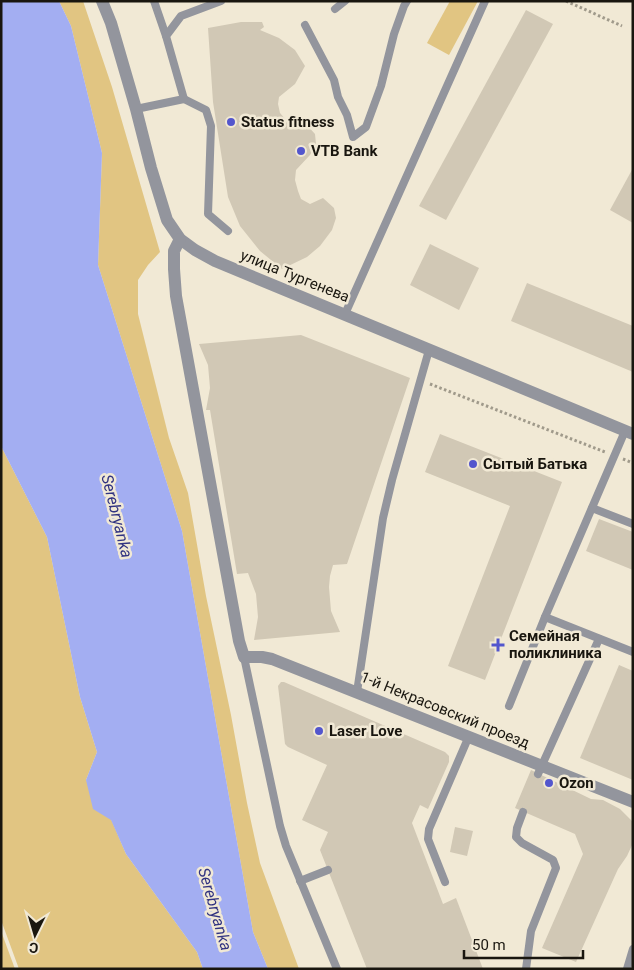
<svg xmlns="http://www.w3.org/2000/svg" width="634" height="970" font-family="Roboto,sans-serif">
<rect width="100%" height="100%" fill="#f1e9d5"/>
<!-- green -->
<g fill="#e1c582">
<polygon points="59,1 83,1 112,87 160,252 148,265 138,280 138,314 169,438 188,493 206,596 231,715 247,803 260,863 299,969 268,969 253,932 182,531 98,265 102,153 71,26"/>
<polygon points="450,1 478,1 449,55 427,43"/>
<polygon points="1,446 47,537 80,697 97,752 86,780 111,819 126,854 197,952 203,969 19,969 1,920"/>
<polygon points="1,931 15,969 1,969"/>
</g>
<!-- water -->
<polygon fill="#a3aef2" points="1,1 59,1 71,26 102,153 98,265 182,531 253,932 268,969 203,969 197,952 126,854 111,820 93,809 86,780 97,752 80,697 47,537 1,446"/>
<!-- building -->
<g fill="#d1c8b5">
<polygon points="526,10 553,24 446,220 419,206"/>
<polygon points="241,22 262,22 264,27 260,30 279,38 295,50 305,66 295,84 279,97 278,104 280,113 292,127 305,123 315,134 316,144 310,155 296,170 295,180 298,191 301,199 310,204 323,198 334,208 336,218 332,230 320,246 307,257 282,269 260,251 240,226 228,197 213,102 208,28"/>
<polygon points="633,168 633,223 610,210"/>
<polygon points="430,244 479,268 459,310 410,285"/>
<polygon points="527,283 633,326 633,372 511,321"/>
<polygon points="301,335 410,378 347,564 333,565 330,576 329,587 331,611 340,632 254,640 258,617 256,594 248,573 237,574 210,410 206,410 210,388 208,365 199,344"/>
<polygon points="440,434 562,482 485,680 448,666 510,506 425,472"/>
<polygon points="599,519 633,532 633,570 586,551"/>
<polygon points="619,665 633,671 633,780 580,758"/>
<polygon points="281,682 284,682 445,752 449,756 449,762 428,809 420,805 412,823 443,904 456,898 483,969 367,969 320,850 328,832 302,820 327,765 288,747 285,744 278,686"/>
<polygon points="531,770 591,799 603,800 620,809 633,822 633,843 627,856 618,869 576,962 542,948 583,854 575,834 515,808"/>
<polygon points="455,827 473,831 467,856 450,852"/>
</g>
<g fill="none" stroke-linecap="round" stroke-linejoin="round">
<!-- path -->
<g stroke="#a09a8b" stroke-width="3" stroke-dasharray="2.5 2.5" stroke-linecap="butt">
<polyline points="566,1 622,26"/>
<polyline points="430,384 605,452"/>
<polyline points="623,459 633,463"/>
</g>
<!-- service -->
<g stroke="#93959d" stroke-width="8">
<polyline points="154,1 166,36"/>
<polyline points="335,9 345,1"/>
<polyline points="305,25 334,80 338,97 347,115 353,137 366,127 381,86 394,34 404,6 407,1"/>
<polyline points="184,99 206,110 211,126 208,214 228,231"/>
<polyline points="136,109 184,99 166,36 181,16 221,1"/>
<polyline points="345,314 485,1"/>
<polyline points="592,508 633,524"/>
<polyline points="545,617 633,652"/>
<polyline points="244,657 280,826 286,846 337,969"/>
<polyline points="357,692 383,518 392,480 429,350"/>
<polyline points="509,706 545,617 625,431"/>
<polyline points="538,774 599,639"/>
<polyline points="523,812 517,828 516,837 522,843 553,860 556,868 531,931 526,969"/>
<polyline points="300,881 328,870"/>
<polyline points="445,882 428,839 429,829 469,736"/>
<polyline points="627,969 633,949"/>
</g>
<!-- minor -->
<g stroke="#93959d" stroke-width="12">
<polyline points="102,1 111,23 136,109 151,168 167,220 180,239 195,250 215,261 633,434"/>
<polyline points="180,239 174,251 174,269 176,296 239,641 244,657 262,657 272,659 633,802"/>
</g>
</g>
<!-- markers -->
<g fill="#5356cd" stroke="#f1e9d5" stroke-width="2">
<circle cx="231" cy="122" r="5"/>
<circle cx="301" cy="151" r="5"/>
<circle cx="473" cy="464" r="5"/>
<path d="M495.5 637.5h5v5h5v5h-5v5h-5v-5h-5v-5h5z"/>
<circle cx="319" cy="731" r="5"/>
<circle cx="549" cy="783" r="5"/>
</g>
<g text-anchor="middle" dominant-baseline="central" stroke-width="5" stroke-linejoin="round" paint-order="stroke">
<!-- poi labels -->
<g font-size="15" font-weight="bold" fill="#19160f" stroke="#f1e9d5" text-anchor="start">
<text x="241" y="122">Status fitness</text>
<text x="311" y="151">VTB Bank</text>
<text x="483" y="464">Сытый Батька</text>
<text x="509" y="636">Семейная<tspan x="509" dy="17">поликлиника</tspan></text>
<text x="329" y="731">Laser Love</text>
<text x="559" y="783">Ozon</text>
</g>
<!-- street labels -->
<g font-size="15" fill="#19160f" stroke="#f1e9d5">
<text transform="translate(295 276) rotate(22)">улица Тургенева</text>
<text transform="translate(445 710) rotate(22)">1-й Некрасовский проезд</text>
</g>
<!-- water labels -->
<g font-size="16" font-style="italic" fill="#313381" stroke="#f1e9d5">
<text transform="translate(117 516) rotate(76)">Serebryanka</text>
<text transform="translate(215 909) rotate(74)">Serebryanka</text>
</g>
</g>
<!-- border -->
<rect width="634" height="970" fill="none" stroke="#19160f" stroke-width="5"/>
<!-- north arrow -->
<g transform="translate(35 935) rotate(185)" stroke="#f1e9d5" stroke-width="4" paint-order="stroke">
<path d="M0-4L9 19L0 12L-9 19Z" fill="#19160f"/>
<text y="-8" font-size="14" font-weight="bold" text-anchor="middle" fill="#19160f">С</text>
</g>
<!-- scale -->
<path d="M464 950v8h119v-8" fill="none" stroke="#19160f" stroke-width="2.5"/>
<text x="472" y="950" font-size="15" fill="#19160f" stroke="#f1e9d5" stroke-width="4" paint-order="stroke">50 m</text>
</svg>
